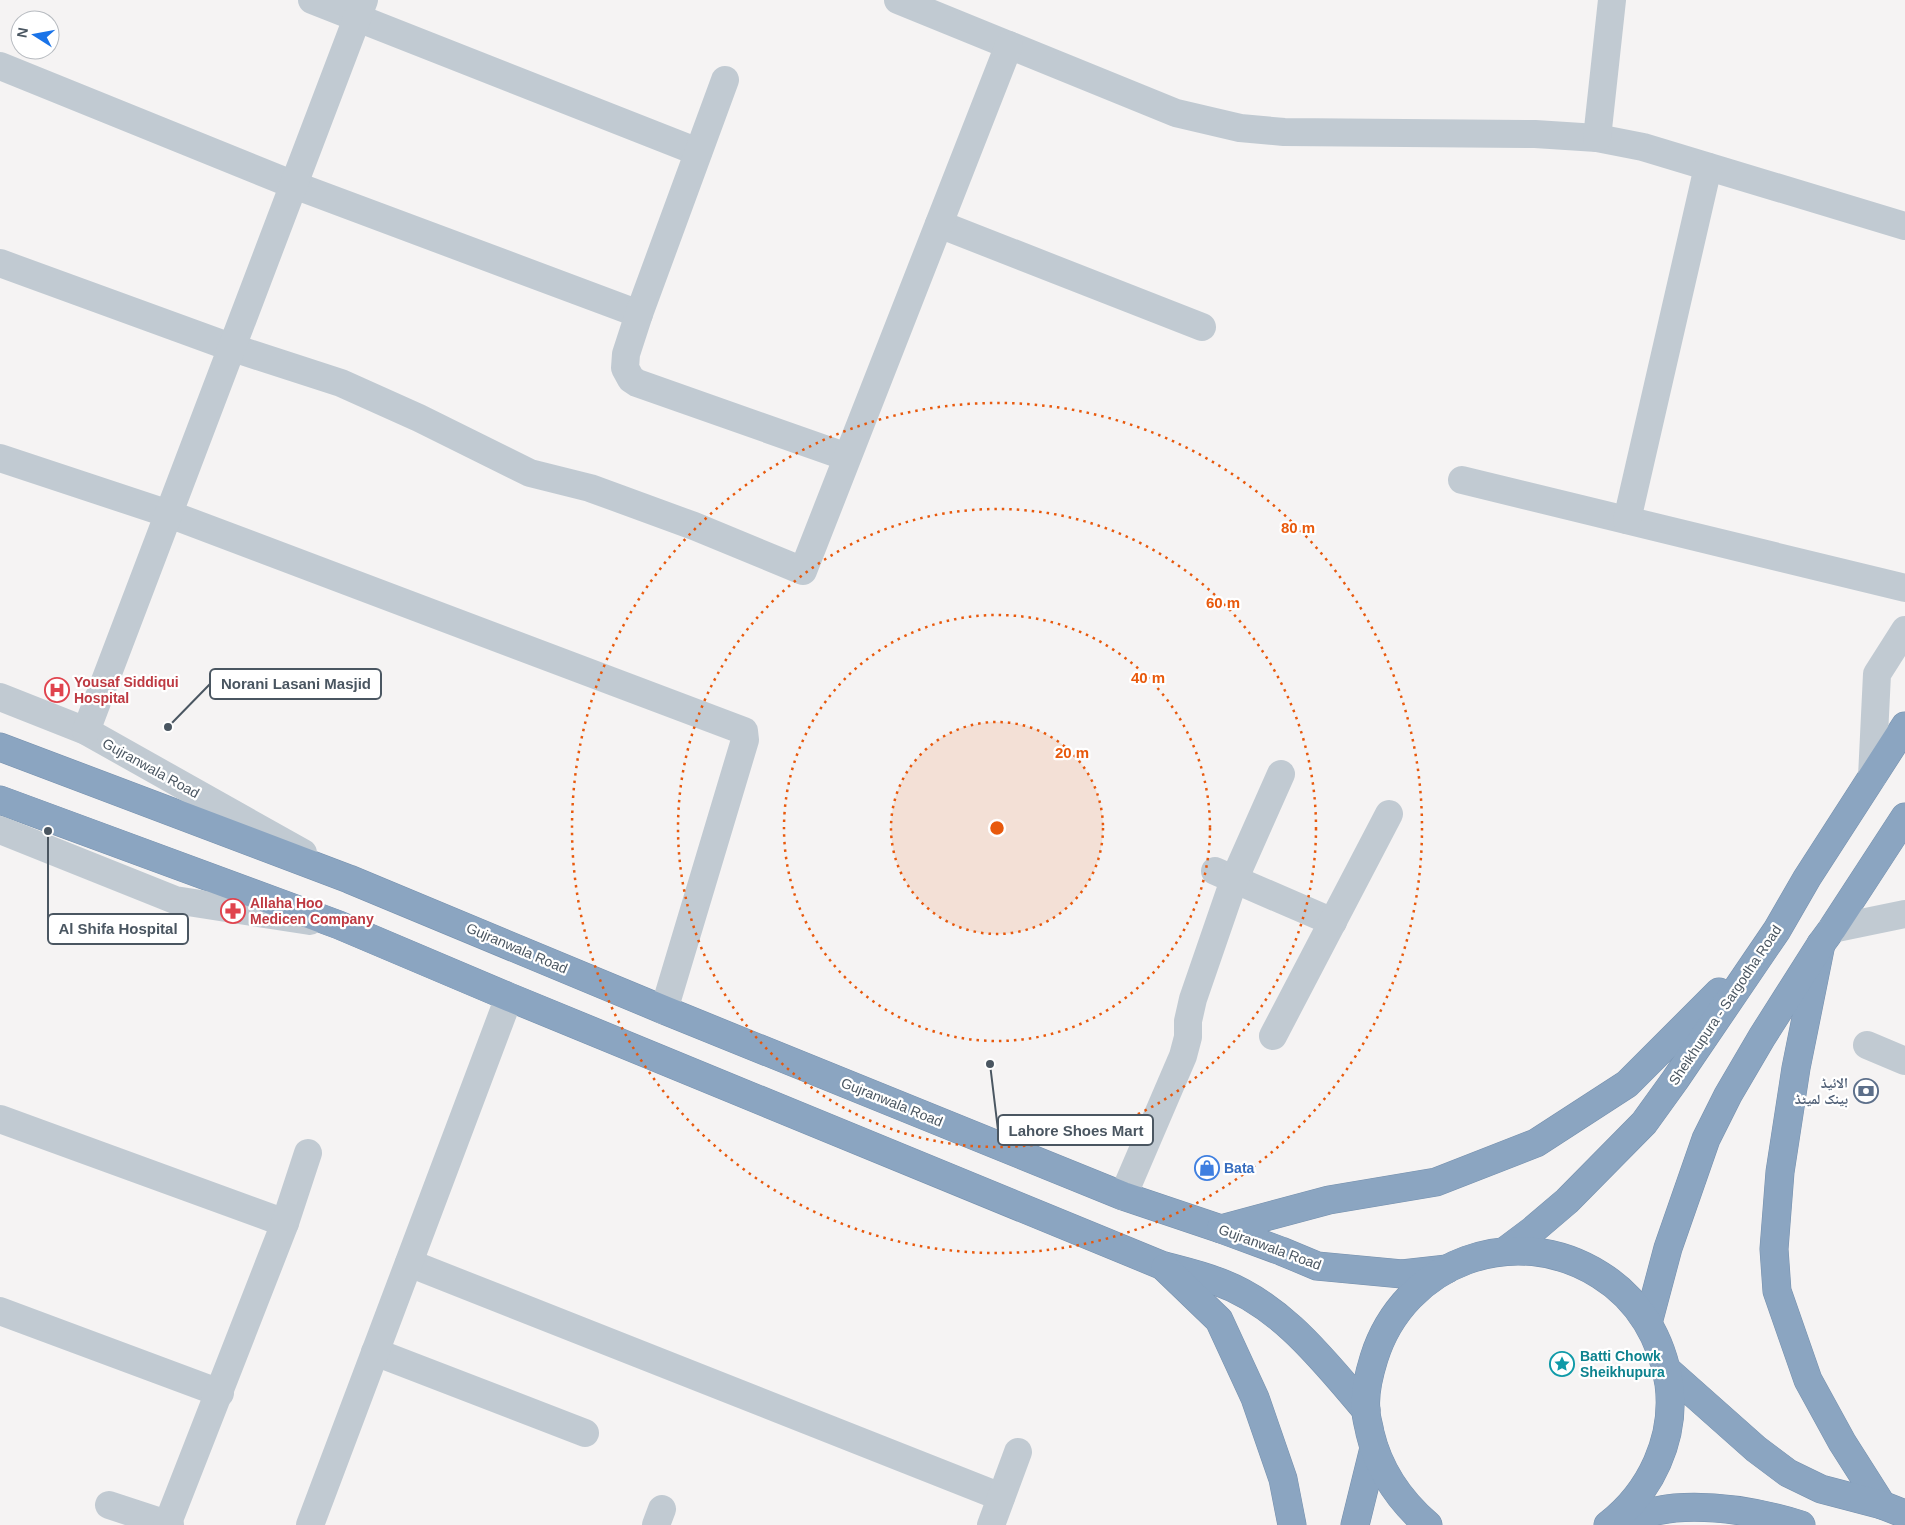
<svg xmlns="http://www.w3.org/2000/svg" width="1905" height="1525" font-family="Arial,'Noto Naskh Arabic',sans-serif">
<rect width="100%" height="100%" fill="#f5f3f3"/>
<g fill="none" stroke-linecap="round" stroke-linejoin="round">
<defs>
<g id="highway">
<polyline points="0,747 349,879 664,1010 1123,1196 1221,1229 1281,1251 1317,1266 1402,1274 1447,1269"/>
<path d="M 0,800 L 339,925 L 509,997 L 1161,1265 C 1179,1270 1198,1274 1216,1281 C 1280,1303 1324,1361 1366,1410"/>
<polyline points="1821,944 1796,1068 1780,1172 1774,1249 1777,1291 1808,1380 1842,1442 1882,1505"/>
<polyline points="1221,1229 1329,1200 1436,1182 1536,1143 1627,1084 1719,992"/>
<polyline points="1505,1251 1533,1230 1567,1201 1644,1123 1675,1080 1777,930 1807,878 1905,726"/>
<polyline points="1165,1268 1219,1320 1255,1398 1283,1479 1292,1525"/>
<polyline points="1648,1323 1668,1248 1706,1139 1728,1095 1762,1037 1821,944 1832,929 1905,817"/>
<polyline points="1667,1370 1756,1449 1788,1473 1821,1489 1882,1505 1905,1514"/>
<path d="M 1615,1520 C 1635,1516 1655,1510 1675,1508 C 1716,1505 1762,1513 1801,1525"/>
<polyline points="1355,1525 1374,1448"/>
<path d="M 1428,1525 C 1399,1500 1379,1471 1370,1433 C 1369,1426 1366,1418 1366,1411 C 1364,1394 1369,1374 1374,1358 C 1404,1262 1515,1221 1600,1275 C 1639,1299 1662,1339 1669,1384 C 1676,1438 1651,1492 1608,1525"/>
</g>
</defs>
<!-- highway casing -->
<use href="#highway" stroke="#7690ad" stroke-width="29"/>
<!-- minor -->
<g stroke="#c1cad2" stroke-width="28">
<polyline points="312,0 698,152"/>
<polyline points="898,0 1176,113 1240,128 1284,132 1535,134 1597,138 1643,147 1905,226"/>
<polyline points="0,66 294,185 639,314"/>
<polyline points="725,80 639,314 626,354 625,368 631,379 637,383 847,457"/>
<polyline points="1597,138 1612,0"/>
<polyline points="939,224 1202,327"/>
<polyline points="0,263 233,348 341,383 419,418 530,473 590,488 694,526 803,571 1009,45"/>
<polyline points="0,458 169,514 744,731 745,740 664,1010"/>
<polyline points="1462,480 1905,588"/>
<polyline points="1627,520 1708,167"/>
<polyline points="0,697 86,731 303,853"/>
<polyline points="86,731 364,0"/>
<polyline points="1872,777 1877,674 1905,630"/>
<polyline points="0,830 175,900 310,921"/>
<polyline points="1215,871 1333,922"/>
<polyline points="1832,929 1905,914"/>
<polyline points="1273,1036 1389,814"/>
<polyline points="1867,1045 1905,1061"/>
<polyline points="0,1119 285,1223"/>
<polyline points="1123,1196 1183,1056 1188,1037 1188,1021 1193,999 1234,880 1281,774"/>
<polyline points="409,1263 1001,1497"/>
<polyline points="0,1311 220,1393"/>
<polyline points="375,1352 585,1433"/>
<polyline points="109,1505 170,1525"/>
<polyline points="167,1525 285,1223 308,1153"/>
<polyline points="310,1525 509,997"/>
<polyline points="656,1525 662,1509"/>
<polyline points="991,1525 1018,1452"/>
</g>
<!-- highway -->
<use href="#highway" stroke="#8ba5c1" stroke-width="28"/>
</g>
<!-- distance rings -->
<circle cx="997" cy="828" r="106" fill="#e8590c" fill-opacity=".12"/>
<g fill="none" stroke="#e8590c" stroke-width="2.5" stroke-dasharray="2.5 5">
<circle cx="997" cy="828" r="106"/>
<circle cx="997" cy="828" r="213"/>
<circle cx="997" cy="828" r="319"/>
<circle cx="997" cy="828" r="425"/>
</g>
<!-- icons -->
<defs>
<symbol id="hospital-ring" viewBox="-11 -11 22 22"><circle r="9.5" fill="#fff" stroke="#e0444e" stroke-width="1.5"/><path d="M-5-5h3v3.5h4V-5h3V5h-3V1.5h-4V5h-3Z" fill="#e0444e"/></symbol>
<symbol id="pharmacy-ring" viewBox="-11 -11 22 22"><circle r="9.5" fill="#fff" stroke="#e0444e" stroke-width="1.5"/><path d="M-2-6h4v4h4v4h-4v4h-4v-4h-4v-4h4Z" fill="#e0444e"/></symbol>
<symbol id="bank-ring" viewBox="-11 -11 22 22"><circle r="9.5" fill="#fff" stroke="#5c6f8a" stroke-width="1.5"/><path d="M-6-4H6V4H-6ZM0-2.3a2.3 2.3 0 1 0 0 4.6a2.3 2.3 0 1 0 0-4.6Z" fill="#5c6f8a"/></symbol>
<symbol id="shop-ring" viewBox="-11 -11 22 22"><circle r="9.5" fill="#fff" stroke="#3f7fe0" stroke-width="1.5"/><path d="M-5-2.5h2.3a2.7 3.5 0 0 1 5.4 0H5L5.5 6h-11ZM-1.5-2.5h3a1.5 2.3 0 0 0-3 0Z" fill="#3f7fe0"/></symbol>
<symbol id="sight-ring" viewBox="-11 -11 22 22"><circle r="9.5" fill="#fff" stroke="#0f9aa8" stroke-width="1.5"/><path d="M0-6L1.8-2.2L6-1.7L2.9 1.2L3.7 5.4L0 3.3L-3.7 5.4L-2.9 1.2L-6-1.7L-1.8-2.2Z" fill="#0f9aa8"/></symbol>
</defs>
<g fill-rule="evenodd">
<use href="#hospital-ring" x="43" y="676" width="28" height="28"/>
<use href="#pharmacy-ring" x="219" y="897" width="28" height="28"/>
<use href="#bank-ring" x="1852" y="1077" width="28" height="28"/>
<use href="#shop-ring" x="1193" y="1154" width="28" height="28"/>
<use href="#sight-ring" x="1548" y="1350" width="28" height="28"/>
</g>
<g text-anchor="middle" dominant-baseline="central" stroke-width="4.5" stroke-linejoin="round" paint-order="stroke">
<!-- health labels -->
<g font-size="14" font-weight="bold" fill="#be3a42" stroke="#fff" text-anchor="start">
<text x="74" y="682">Yousaf Siddiqui<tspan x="74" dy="16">Hospital</tspan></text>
<text x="250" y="903">Allaha Hoo<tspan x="250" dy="16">Medicen Company</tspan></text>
</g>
<!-- street labels -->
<g font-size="14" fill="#4a5661" stroke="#fff">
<text transform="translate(151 768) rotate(29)">Gujranwala Road</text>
<text transform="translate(517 948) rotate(23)">Gujranwala Road</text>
<text transform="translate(1725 1005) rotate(-56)">Sheikhupura - Sargodha Road</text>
<text transform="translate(892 1102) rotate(22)">Gujranwala Road</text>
<text transform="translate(1270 1247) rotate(20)">Gujranwala Road</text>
</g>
<!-- service labels -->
<g font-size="14" font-weight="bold" fill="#4e5e75" stroke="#fff" text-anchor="end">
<text x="1848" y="1083">الائیڈ<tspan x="1848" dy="16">بینک لمیٹڈ</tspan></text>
</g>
<!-- shop labels -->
<g font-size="14" font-weight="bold" fill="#366cbe" stroke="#fff" text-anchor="start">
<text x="1224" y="1168">Bata</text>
</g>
<!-- culture labels -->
<g font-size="14" font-weight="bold" fill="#0d838f" stroke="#fff" text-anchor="start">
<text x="1580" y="1356">Batti Chowk<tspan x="1580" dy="16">Sheikhupura</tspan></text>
</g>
</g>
<circle cx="997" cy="828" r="8" fill="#e8590c" stroke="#fff" stroke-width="2.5"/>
<g font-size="15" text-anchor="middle" font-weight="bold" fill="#e8590c" stroke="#fff" stroke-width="4.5" stroke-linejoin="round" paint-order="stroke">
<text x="1298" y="533">80 m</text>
<text x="1223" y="608">60 m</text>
<text x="1148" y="683">40 m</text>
<text x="1072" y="758">20 m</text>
</g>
<!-- callouts -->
<path fill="none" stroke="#4a5661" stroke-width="2" d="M168 727L210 684M48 831L48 929M990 1064L998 1130"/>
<g fill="#4a5661" stroke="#fff" stroke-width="2">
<circle cx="168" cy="727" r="5"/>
<circle cx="48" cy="831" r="5"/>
<circle cx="990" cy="1064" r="5"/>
</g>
<g fill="#fff" stroke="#4a5661" stroke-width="2">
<rect x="210" y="669" width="171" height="30" rx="5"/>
<rect x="48" y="914" width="140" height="30" rx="5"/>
<rect x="998" y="1115" width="155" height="30" rx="5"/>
</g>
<g font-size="15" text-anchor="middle" font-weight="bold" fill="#4a5661">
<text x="296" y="689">Norani Lasani Masjid</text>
<text x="118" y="934">Al Shifa Hospital</text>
<text x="1076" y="1136">Lahore Shoes Mart</text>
</g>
<!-- north arrow -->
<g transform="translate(35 35) rotate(281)"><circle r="24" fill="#ffffff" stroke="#b7bbc0"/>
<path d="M0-4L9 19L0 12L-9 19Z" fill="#1a73e8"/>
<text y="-8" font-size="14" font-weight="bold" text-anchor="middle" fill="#4a5661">N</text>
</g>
</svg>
